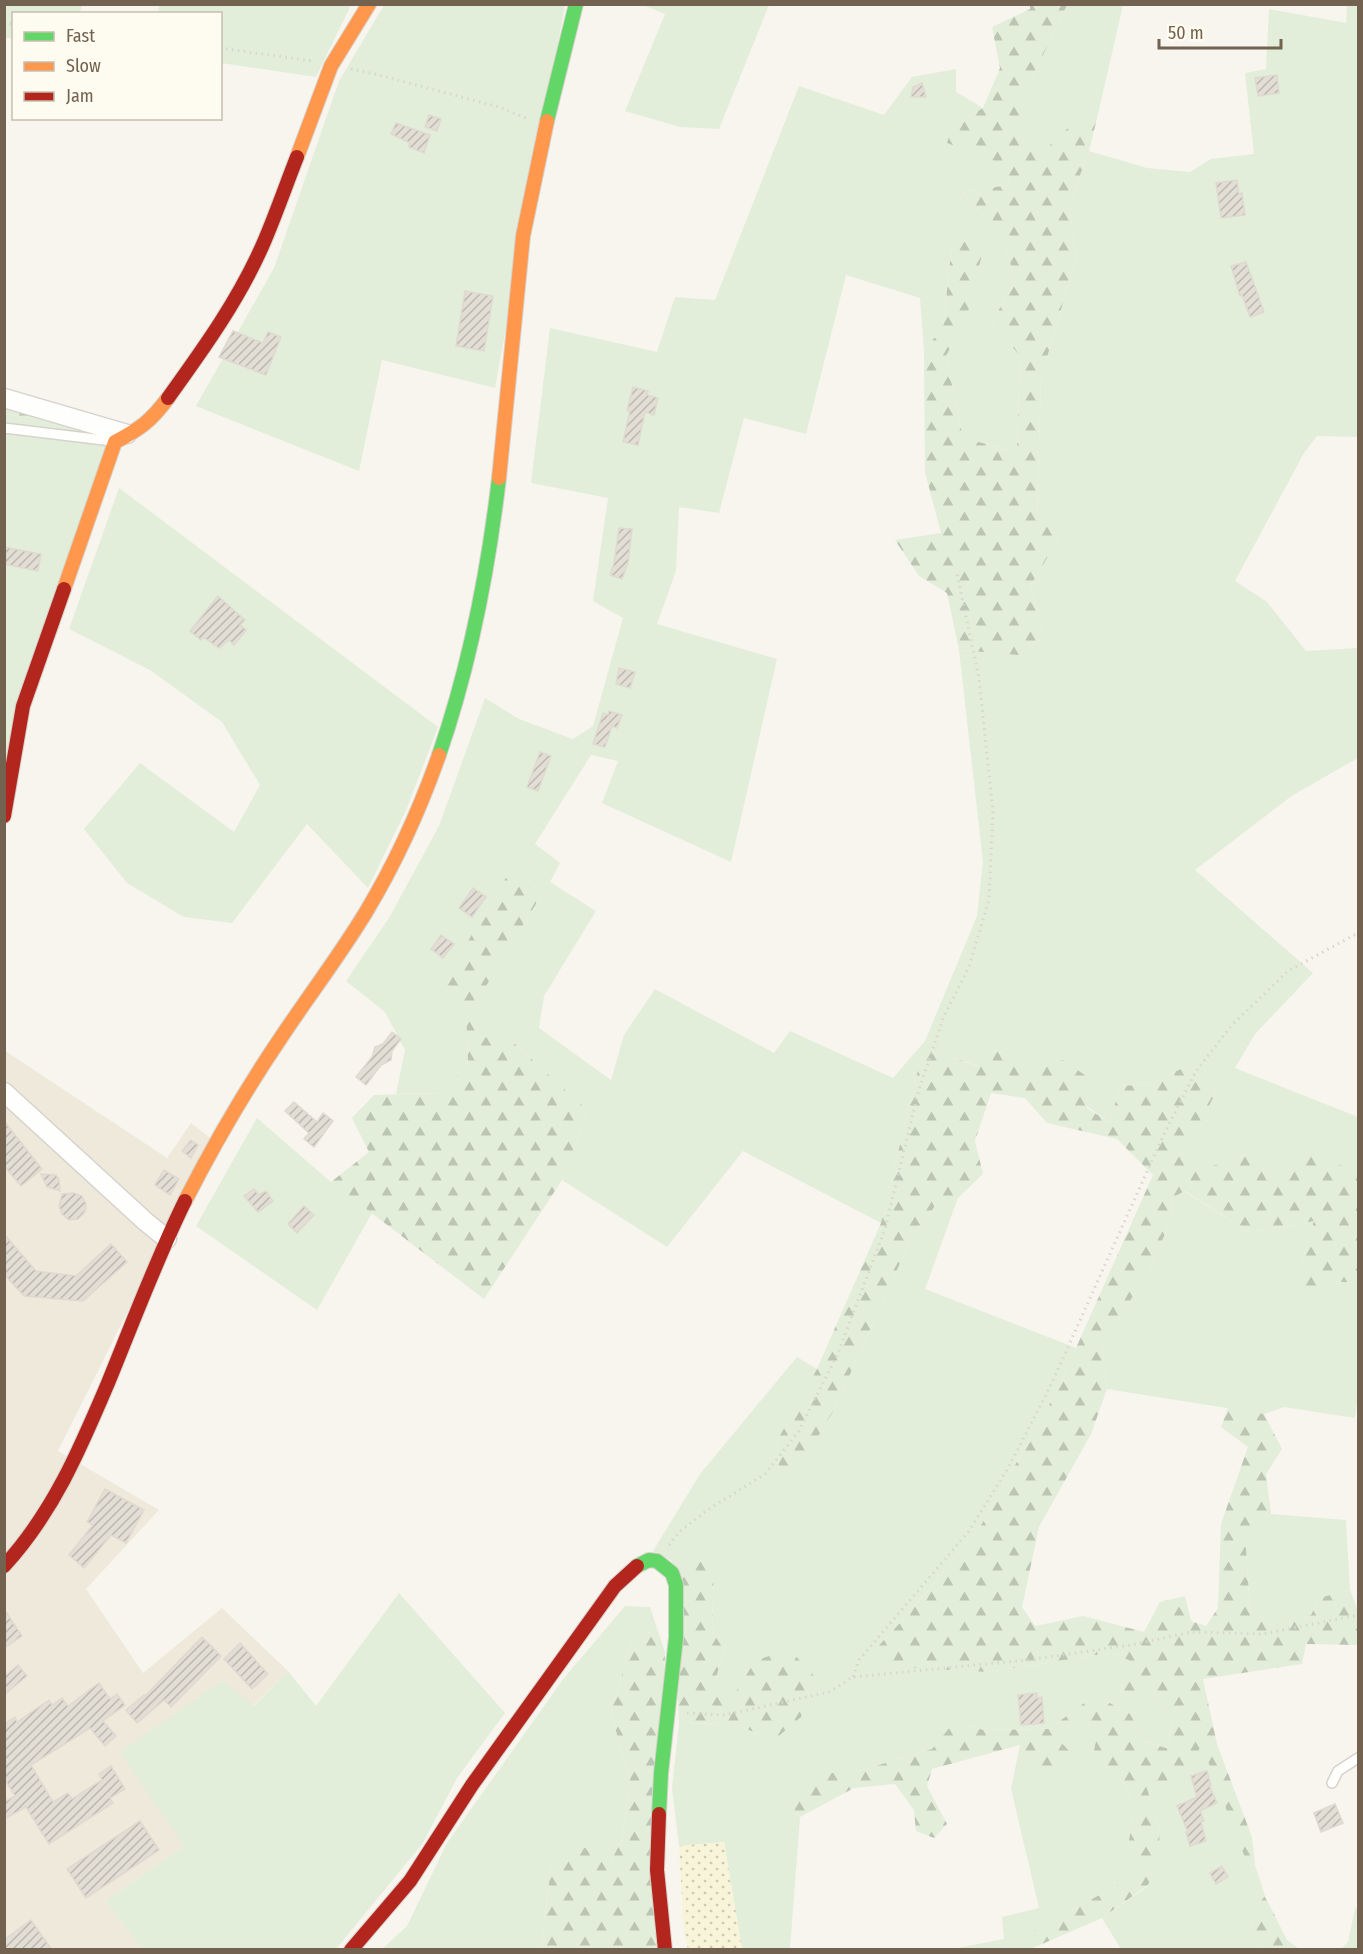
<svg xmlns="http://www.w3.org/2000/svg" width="1363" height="1954" font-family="'Fira Sans Condensed',sans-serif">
<defs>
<pattern id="forest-firs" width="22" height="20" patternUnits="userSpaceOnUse" patternTransform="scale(1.5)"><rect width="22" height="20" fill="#e2eeda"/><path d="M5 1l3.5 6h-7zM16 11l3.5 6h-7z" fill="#bcc4b3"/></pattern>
<pattern id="sand-dots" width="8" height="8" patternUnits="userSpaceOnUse" patternTransform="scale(1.5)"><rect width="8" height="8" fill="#f7f4d9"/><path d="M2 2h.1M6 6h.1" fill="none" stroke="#ccc9b2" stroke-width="1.8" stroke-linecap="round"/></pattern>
<pattern id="building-hatch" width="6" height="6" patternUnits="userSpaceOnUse" patternTransform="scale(1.5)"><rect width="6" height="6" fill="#e2ddd5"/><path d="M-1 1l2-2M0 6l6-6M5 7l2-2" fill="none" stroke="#bcb7af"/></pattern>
</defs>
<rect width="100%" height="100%" fill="#f7f5ee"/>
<!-- residential -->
<polygon fill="#efe9dc" points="4,1050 167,1158 191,1123 213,1140 58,1451 159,1510 86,1589 143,1673 222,1608 288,1671 253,1706 184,1846 106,1901 142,1949 5,1949"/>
<!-- green -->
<g fill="#e2eeda">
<polygon points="5,4 82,4 82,5 80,13 14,14 13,38 5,38"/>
<polygon points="159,4 351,5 316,77 221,63 220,14 158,14"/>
<polygon points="384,5 565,5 495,388 382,360 359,471 196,406 274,268 339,81"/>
<polygon points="643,5 769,5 719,129 680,127 625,111 665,14"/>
<polygon points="1067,5 1123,5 1098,114 1068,128 1047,148 1025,136 1025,93"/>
<polygon points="1347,5 1358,5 1358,437 1317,436 1304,453 1235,581 1267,602 1306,651 1358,648 1358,758 1293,795 1195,870 1313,973 1255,1034 1235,1068 1358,1117 1358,1176 1354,1170 1278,1182 1247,1154 1200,1170 1185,1151 1216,1092 1189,1065 1150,1084 1121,1086 1109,1122 1034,1068 996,1050 977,1066 950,1056 925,1042 881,1223 743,1151 667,1247 562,1180 588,1111 514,1043 480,1037 479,996 542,894 513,866 441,986 466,1014 468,1061 444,1093 396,1094 405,1050 385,1012 346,981 389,918 439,826 485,698 519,719 573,739 593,726 623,618 593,601 608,498 531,483 550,328 657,352 675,297 715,300 799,86 884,115 912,77 956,69 956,92 983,108 952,127 1010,167 1008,185 962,193 1004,239 1015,281 992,322 1020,356 1017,452 963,438 946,356 967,315 962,234 952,245 943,327 924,351 920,298 846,275 806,434 744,418 719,513 679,507 676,571 657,624 777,659 731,862 602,803 618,761 591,755 535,844 560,863 550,882 596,911 544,996 539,1028 611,1080 624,1035 655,989 774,1053 790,1031 893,1078 925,1041 977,916 983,862 959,650 1018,655 1044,636 1031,585 1059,538 1037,517 1041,378 1076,258 1069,205 1089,151 1147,168 1190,172 1211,159 1254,154 1245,73 1266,69 1269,9 1346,23"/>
<polygon points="5,414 111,431 5,762"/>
<polygon points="119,488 438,727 407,808 368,888 307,824 232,923 184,917 127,883 84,829 140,763 234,832 260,785 222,722 150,670 69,629"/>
<polygon points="257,1118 331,1182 372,1213 317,1310 196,1226"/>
<polygon points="1184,1191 1250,1233 1314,1221 1301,1264 1329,1281 1358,1283 1358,1395 1355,1418 1284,1407 1264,1414 1107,1389 1102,1346 1151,1267 1172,1217 1171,1198"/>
<polygon points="958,1198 925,1289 1076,1348 1056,1393 979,1529 910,1612 872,1653 989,1672 1108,1653 1130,1659 1121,1694 1159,1698 1173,1724 1166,1748 1145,1742 1130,1714 1095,1695 1049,1729 983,1730 955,1721 932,1749 852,1773 817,1774 786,1800 800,1817 790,1949 742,1949 724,1842 679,1846 672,1788 679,1723 734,1724 774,1740 755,1661 732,1699 712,1692 724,1650 712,1631 714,1568 672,1561 653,1551 700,1474 797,1357 817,1369 777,1442 779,1471 834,1410 910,1241 937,1203"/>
<polygon points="1271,1514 1346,1520 1350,1590 1319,1598 1311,1615 1270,1625 1250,1609 1246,1548"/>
<polygon points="399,1593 505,1713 457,1778 423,1843 336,1949 142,1949 106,1901 184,1846 120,1752 223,1680 254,1706 288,1671 316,1706"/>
<polygon points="625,1606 650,1607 657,1628 631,1642 611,1713 630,1781 622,1840 610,1863 551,1865 541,1949 381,1950 407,1926 447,1843 564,1678"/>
<polygon points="1081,1718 1099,1729 1094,1751 1125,1784 1135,1809 1128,1845 1138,1874 1027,1935 1033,1948 1030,1949 947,1950 1004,1939 1002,1917 1039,1908 1011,1789 1020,1745 1036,1771 1054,1735"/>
<polygon points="1202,1742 1247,1863 1255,1865 1265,1896 1249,1916 1257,1937 1265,1949 1121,1949 1102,1918 1148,1886 1160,1831 1145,1782"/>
<polygon points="1358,1907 1358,1949 1340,1950 1348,1942 1355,1909"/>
</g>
<!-- forest -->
<g fill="url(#forest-firs)">
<polygon points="1030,5 1067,5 1025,93 1025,136 1047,148 1068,128 1098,114 1089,151 1069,205 1076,258 1041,378 1037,517 1059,538 1031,585 1044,636 1018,655 959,650 947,593 919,576 895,540 941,533 925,472 924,351 943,327 952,245 962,233 982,254 967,316 946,356 963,438 1017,452 1020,356 992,322 1015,281 1004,239 962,193 1008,185 1010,167 947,143 952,127 983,108 1000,68 992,27 1030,9"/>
<polygon points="5,397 111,431 5,414"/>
<polygon points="513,866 542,894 480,996 480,1036 514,1043 588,1111 562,1180 484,1299 331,1182 369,1152 352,1118 374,1095 444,1093 468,1061 466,1014 441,986"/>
<polygon points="925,1041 950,1056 976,1066 996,1050 1034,1068 1063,1060 1089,1078 1087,1108 1109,1122 1121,1086 1150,1084 1189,1065 1216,1092 1186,1151 1200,1170 1247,1154 1278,1182 1308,1153 1354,1170 1358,1176 1358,1283 1329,1281 1304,1296 1301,1264 1314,1221 1250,1233 1185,1191 1171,1198 1172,1217 1151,1267 1102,1346 1107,1389 1091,1434 1039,1527 1022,1607 1035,1626 1083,1616 1144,1632 1160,1602 1185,1596 1191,1621 1206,1626 1218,1608 1221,1524 1248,1447 1221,1427 1228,1408 1264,1414 1282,1449 1266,1474 1271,1514 1246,1548 1250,1609 1270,1625 1311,1615 1319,1598 1350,1590 1357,1608 1358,1608 1358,1645 1306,1644 1302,1664 1203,1679 1217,1744 1252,1837 1255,1865 1247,1863 1201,1743 1196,1760 1170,1781 1145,1782 1160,1831 1157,1865 1148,1885 1102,1918 1033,1948 1026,1935 1138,1874 1128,1845 1135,1809 1125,1784 1094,1751 1098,1729 1081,1719 1054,1735 1071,1753 1058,1774 1036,1771 1020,1745 932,1769 927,1786 947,1824 934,1838 916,1831 914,1810 895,1784 854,1788 800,1817 786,1800 817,1773 852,1773 932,1749 955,1721 983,1730 1049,1729 1095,1695 1130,1714 1145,1742 1166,1748 1173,1724 1159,1698 1121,1695 1129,1660 1108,1653 989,1672 875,1666 872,1653 910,1612 979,1529 1056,1393 1153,1175 1117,1139 1047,1123 1025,1098 991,1093 975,1141 983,1174 958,1198 937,1203 910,1241 834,1410 800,1467 779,1471 777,1441 817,1369 881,1223"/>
<polygon points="697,1555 714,1568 712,1631 724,1650 712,1692 732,1698 755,1661 789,1649 818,1680 801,1717 774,1740 734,1724 679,1723 672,1561"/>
<polygon points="657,1628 665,1652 657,1949 541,1950 551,1865 577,1843 610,1863 622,1840 630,1781 611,1713 631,1642"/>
<polygon points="1265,1896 1287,1940 1299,1949 1265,1949 1257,1937 1249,1916"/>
</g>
<!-- sand -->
<polygon fill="url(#sand-dots)" points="724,1842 742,1949 688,1949 684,1932 679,1846"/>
<!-- building -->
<g fill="url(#building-hatch)" stroke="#dfdad0" stroke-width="1.5">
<polygon points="1277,75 1279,93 1258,96 1255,78"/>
<polygon points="922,83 926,97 911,97 913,87"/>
<polygon points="429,115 441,119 437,131 425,127"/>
<polygon points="396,123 430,135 424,153 409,147 410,143 391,134"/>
<polygon points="1237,180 1239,194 1242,193 1245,215 1221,218 1216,183"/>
<polygon points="1246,262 1264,312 1250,317 1242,295 1240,296 1231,266"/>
<polygon points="465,291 493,296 484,351 456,346"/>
<polygon points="233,331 263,343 268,332 281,337 266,375 219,357"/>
<polygon points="633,387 648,391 647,395 658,398 654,415 645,412 638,445 623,442 630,411 627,411"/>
<polygon points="619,528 632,529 628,563 622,579 610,575 614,563"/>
<polygon points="4,547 41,554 38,571 4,564"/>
<polygon points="218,596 245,620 240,625 246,630 234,645 229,640 219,648 203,637 201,640 190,631"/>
<polygon points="619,668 635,672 630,688 616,684"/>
<polygon points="609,711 622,715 617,728 612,726 605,747 593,744 603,713 608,715"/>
<polygon points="540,752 551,756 538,791 527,787"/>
<polygon points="473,888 486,897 472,917 459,908"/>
<polygon points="441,935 454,944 443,958 431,949"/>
<polygon points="392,1032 401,1039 392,1051 391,1060 381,1065 366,1085 356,1077 372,1057 375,1047 383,1044"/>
<polygon points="294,1102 317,1122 323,1113 333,1121 314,1147 304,1139 309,1133 285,1111"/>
<polygon points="4,1121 42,1169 21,1186 4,1166"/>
<polygon points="191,1140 198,1145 191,1158 182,1151"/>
<polygon points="164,1170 179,1179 170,1195 155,1185"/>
<polygon points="41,1174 56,1175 59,1179 60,1191 47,1187"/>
<polygon points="254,1189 259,1195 266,1191 273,1201 258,1212 244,1196"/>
<polygon points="74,1193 82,1196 86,1204 86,1209 84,1213 78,1219 69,1220 62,1214 59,1206 62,1194"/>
<polygon points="304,1206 314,1215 297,1233 288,1224"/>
<polygon points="4,1234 36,1271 76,1276 111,1244 127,1262 83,1301 24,1296 4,1274"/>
<polygon points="105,1489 144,1510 126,1543 111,1535 84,1568 69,1555 93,1525 87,1522"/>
<polygon points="4,1609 22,1636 4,1648"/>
<polygon points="202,1637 221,1656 171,1707 164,1700 137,1723 126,1710 144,1695 145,1696"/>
<polygon points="240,1643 268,1674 252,1689 224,1659"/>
<polygon points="18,1665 27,1676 4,1695 4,1677"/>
<polygon points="99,1683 110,1699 117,1694 125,1705 103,1721 116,1736 105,1746 90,1728 31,1765 53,1802 68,1793 72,1799 102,1780 99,1774 111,1766 125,1789 110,1798 113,1803 49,1844 26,1807 4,1819 4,1802 15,1796 4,1778 4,1724 15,1717 17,1722 49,1700 52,1705 62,1698 68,1706"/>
<polygon points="1037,1693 1037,1698 1042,1697 1044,1723 1021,1725 1018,1695"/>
<polygon points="1207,1771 1211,1785 1209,1785 1217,1803 1200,1811 1204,1821 1201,1822 1206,1841 1190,1846 1186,1832 1188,1832 1177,1806 1197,1797 1191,1776"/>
<polygon points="1335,1804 1343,1823 1321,1832 1314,1813"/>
<polygon points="140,1821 159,1850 86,1898 67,1869"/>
<polygon points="1222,1866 1228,1877 1216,1884 1210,1873"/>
<polygon points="31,1920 52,1950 4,1950 4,1940"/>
</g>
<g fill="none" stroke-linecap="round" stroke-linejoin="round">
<defs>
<g id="lane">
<polyline points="4,428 112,441"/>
<polyline points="1332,1783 1338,1771 1358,1758"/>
</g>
<g id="street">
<polyline points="4,398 127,434"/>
<polyline points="4,1092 146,1222 167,1239"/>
</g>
<g id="fast">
<polyline points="547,121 576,4"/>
<path d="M 439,755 C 470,665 488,572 499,478"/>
<polyline points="637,1566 649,1560 657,1561 672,1573 676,1585 676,1638 661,1773 659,1814"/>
</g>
<g id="slow">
<polyline points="297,157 331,66 369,4"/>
<polyline points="499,478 523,236 547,121"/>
<path d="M 64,589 L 115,442 C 140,429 151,421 168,398"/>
<path d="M 185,1201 C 214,1144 246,1089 282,1036 C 310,994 340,955 366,912 C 396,862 420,809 439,755"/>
</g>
<g id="jam">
<path d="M 168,398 C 204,348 240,298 264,242 C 276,214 286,185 297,157"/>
<polyline points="4,816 23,706 64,589"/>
<path d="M 4,1566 C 53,1513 80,1449 108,1383 C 133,1322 156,1260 185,1201"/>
<polyline points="659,1814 657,1870 665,1950"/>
<polyline points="351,1950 410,1881 472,1785 615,1586 637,1566"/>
</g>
</defs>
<!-- lane casing -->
<use href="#lane" stroke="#d6d2cc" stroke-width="12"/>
<!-- street casing -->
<use href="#street" stroke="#d6d2cc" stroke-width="21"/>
<!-- fast casing -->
<use href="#fast" stroke="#d7d2cb" stroke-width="16"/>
<!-- slow casing -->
<use href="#slow" stroke="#d7d2cb" stroke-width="16"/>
<!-- jam casing -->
<use href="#jam" stroke="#d7d2cb" stroke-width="16"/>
<!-- path -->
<g stroke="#d9d5cf" stroke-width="3" stroke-dasharray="1.5 4.5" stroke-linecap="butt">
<polyline points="4,22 14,24"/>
<polyline points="220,48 312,61"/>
<polyline points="351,69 379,75 499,107 526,118"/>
<polyline points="669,1545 679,1532 706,1511 765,1474 799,1431 838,1353 885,1229 919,1089 944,1016 969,967 989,900 993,811 979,678 957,574"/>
<polyline points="853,1677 859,1660 969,1531 1008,1468 1050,1387 1163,1136 1196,1071 1232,1025 1288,971 1358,933"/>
<polyline points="687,1713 725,1715 829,1692 853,1677 1027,1660 1131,1645 1192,1632 1263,1634 1358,1615"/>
</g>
<!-- lane -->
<use href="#lane" stroke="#fefefc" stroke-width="9"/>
<!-- street -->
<use href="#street" stroke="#fefefc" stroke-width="18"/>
<!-- fast -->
<use href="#fast" stroke="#63d668" stroke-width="14"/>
<!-- slow -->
<use href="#slow" stroke="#ff974d" stroke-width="14"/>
<!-- jam -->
<use href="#jam" stroke="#b3261e" stroke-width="14"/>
</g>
<!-- border -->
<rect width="1363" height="1954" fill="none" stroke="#73624f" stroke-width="12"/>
<!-- legend -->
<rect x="12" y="12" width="210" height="108" fill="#fefbf0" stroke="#c6beb0" stroke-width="1.5"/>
<rect x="24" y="32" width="30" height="9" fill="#63d668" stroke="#c6beb0" stroke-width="1.5"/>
<text x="66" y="42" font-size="18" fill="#73624f">Fast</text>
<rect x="24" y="62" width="30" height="9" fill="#ff974d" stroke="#c6beb0" stroke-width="1.5"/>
<text x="66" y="72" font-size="18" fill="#73624f">Slow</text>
<rect x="24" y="92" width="30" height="9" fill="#b3261e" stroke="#c6beb0" stroke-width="1.5"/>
<text x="66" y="102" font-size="18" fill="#73624f">Jam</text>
<!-- scale -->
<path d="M1159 39v9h122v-9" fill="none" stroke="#73624f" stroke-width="3"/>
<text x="1168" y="39" font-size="18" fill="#73624f" stroke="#fefbf0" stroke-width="4.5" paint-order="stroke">50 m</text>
</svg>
